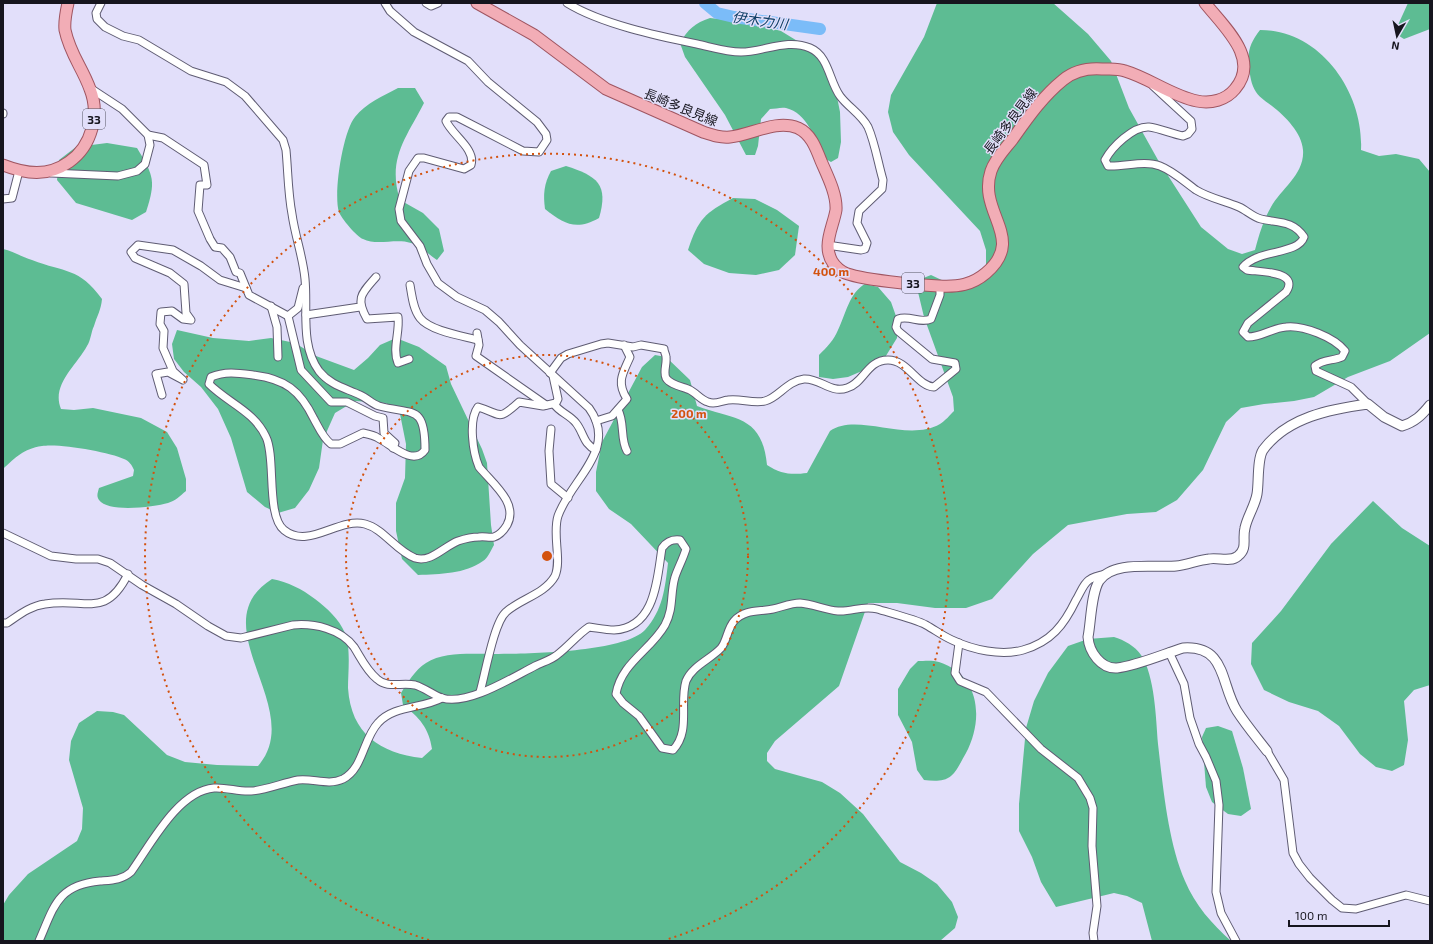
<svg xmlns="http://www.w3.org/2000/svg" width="1433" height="944" font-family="'Exo 2','Noto Sans JP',sans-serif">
<rect width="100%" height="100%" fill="#e2dffa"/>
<!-- forest -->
<g fill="#5dbc93">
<path d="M 937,3 L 1053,3 L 1088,34 L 1111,61 L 1129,108 L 1158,160 L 1201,227 L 1228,249 L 1242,254 L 1255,250 C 1259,235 1263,221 1271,207 C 1281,189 1305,174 1303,150 C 1302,133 1285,116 1272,106 C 1267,102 1260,98 1256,92 C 1251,84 1250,76 1249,66 C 1247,50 1251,42 1260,30 C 1321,30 1364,93 1361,150 L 1379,156 L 1396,154 L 1419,159 L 1430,172 L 1430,333 L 1390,361 L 1348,377 L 1314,397 L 1294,401 L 1264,404 L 1241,408 L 1226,422 L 1203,470 L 1177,500 L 1156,512 L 1127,514 L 1068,525 L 1033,554 L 992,599 L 966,608 L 935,608 L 897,603 L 868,603 L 839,686 L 775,741 L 767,753 L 767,761 L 775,769 L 822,782 L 840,793 L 863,814 L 900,862 L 921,873 L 937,884 L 952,902 L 958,917 L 955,928 L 940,941 L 3,941 L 3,905 L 9,895 L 28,874 L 77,841 L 82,829 L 83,808 L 69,760 L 71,741 L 79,723 L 97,711 L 113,712 L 124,715 L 167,755 L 185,762 L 217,765 L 258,766 C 308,709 199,625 272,579 C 288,582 302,589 315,599 C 327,608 339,619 345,633 C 351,648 348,672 348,688 C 351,734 380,753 422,758 L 432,749 C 429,728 419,717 403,705 L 401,693 C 408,682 415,670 426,663 C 443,652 470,654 489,654 C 521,654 623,653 645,630 C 663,610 665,588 668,563 L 631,524 L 609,509 L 596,491 L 596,472 L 602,442 L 642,367 L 655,355 L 666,357 L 690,380 L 697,406 C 735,420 762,415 767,465 C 781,474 791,475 807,473 L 830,431 C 857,412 907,443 940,424 C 945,421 950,415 954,411 L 953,397 L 924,317 L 918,292 L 921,279 L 931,275 L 948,283 L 970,287 L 986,265 L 986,250 L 980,231 L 909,155 L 893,132 L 888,112 L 891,95 L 924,37 Z"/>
<polygon points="1408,3 1430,3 1430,29 1404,39 1396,34 1398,25"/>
<path d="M 710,18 L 746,22 L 781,31 L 817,53 L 836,92 L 840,112 L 841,142 L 838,158 L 831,162 L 822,157 C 816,139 807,113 786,108 C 781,107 775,109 770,109 L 761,119 L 758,146 L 755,155 L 746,155 L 725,115 L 685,57 L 680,43 C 688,29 695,23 710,18 Z"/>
<path d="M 398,88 L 415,88 L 424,103 C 406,138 387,159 400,200 L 423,213 L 439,229 L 444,251 L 437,260 C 429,255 420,245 411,243 C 396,238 377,246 363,239 C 357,237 341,218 339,212 C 333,194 343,131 355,117 C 366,103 383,96 398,88 Z"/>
<path d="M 107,143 L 137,148 C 154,176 156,181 146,212 L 132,220 L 76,203 L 57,180 L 59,160 L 76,147 Z"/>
<path d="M 566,166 C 597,176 609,184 599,218 C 576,231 564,224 545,209 C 543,194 544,184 551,171 Z"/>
<path d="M 733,198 L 755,199 L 777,210 L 799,226 L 795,255 L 779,270 L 756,275 L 729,273 L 704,264 L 688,250 C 698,219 705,213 733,198 Z"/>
<path d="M 3,249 C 13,251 22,257 32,260 C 65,273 79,267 102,299 C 101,310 97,316 94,326 C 91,332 91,340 87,346 C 76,366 51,385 61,409 L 74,410 L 93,408 L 141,418 L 167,432 L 177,448 L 186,479 L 186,491 C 180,496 175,501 168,503 C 154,507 108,513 99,500 C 96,496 98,492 99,488 L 133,476 L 134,470 C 132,465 129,461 124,459 C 110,452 58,443 42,446 C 23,449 16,457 3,469 Z"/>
<path d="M 865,284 L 878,287 L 891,302 L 897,319 L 897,338 L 884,359 L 869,368 L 848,377 L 833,379 L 819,377 L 819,355 C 827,347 834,340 838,330 C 846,314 849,293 865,284 Z"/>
<path d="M 177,330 L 213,338 L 249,341 L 271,338 L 295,343 L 316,356 L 354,370 L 368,358 L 380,345 L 396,338 L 419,347 L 446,366 L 451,384 L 482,449 L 487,463 L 491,525 L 494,545 C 491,550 488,558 483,561 C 465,574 440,574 418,575 L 402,559 L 396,531 L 396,503 L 405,478 L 406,444 L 400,414 L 386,403 L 355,401 L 335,413 L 323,440 L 319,468 L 309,490 L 295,508 L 278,513 L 265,507 L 247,492 L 231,438 L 218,409 L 201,387 L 184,372 L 174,359 L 172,344 Z"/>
<polygon points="1373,501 1402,528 1430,546 1430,685 1414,690 1404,701 1408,740 1404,765 1392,771 1376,767 1360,754 1339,726 1318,711 1289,702 1264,690 1251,664 1252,643 1281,611 1331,544"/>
<path d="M 1114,637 C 1124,640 1135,646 1141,655 C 1155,676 1156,719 1158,744 C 1163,787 1168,842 1185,881 C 1195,905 1212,924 1231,941 L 1152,941 L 1142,903 L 1127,896 L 1114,893 L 1056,907 L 1041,882 L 1032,857 L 1019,831 L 1019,804 L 1026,728 L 1034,701 L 1048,673 L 1068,646 L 1088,639 Z"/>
<path d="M 918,661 C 924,661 933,660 939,662 C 980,675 984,719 966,753 C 961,761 958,770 951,776 C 944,782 933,781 924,780 L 917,770 L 912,742 L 898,715 L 898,689 L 910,669 Z"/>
<polygon points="1218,726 1232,731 1243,768 1251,809 1241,816 1228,814 1212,802 1206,787 1202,737 1206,728"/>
</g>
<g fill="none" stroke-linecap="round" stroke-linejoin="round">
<!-- river -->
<polyline stroke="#7bbcf8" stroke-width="12" points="705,3 717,13 734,17 820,29"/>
<defs>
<g id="street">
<path d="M 101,3 L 96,13 L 97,19 L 105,27 L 123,36 L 139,40 L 191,71 L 226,82 L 245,96 L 283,140 L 286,150 C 288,171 288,193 292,214 C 295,236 303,257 305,279 C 308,310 300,345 319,371 C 330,385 345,388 360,395 C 367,398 372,404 379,406 C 413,415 425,404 425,450 C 413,467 391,444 378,438 C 374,435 368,434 363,433 L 340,444 L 331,444 C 323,438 319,428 314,419 C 300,390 285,379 253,375 C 238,373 225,371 211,377 L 209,384 C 228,403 254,411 266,437 C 276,457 266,516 284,530 C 308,550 339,517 365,524 C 384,529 396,551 415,558 C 431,563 443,547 458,541 C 464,539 472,537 479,537 C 484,536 489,538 494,537 C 500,535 504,530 507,525 C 519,503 492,483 479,467 C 473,453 468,420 478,407 C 502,414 497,422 519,402 L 543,406 L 556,403 L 558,399 L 553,376"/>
<path d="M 385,3 L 390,11 L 414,32 L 468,61 L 488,82 L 537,122 L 546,134 L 547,140 L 539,152 L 523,151 L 457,117 L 449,117 L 446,121 C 452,135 476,149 471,165 L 464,169 L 424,158 L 418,158 L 409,171 L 399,209 L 401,221 L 420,246 L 427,264 L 438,283 L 457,297 L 485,310 L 499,322 L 520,345 L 589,408 C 619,449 571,479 558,516 C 552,534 562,560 555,576 C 545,594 520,599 506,612 C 494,622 485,675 480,692"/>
<polyline points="426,3 431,6 438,3"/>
<path d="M 567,3 C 601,24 658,36 697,44 C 711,47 727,52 741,52 C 764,52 787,38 810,48 C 829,56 829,81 840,96 C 848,107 861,114 868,127 C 875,143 878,163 883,180 L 882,189 L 859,211 L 857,223 L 867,243 L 865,249 L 861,250 L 827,245"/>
<path d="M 1153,86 L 1191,121 L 1192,129 L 1188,134 L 1183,136 C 1172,134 1159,128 1149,127 C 1133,126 1112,147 1105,160 L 1108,166 C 1125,167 1144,160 1160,166 C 1173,171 1185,182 1196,190 C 1209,198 1225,201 1239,207 C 1246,210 1253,217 1261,219 C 1277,223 1293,220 1304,237 C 1298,255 1258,249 1243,267 L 1247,270 C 1260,272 1300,271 1286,292 L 1248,323 L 1243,332 L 1248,337 C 1262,337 1272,328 1286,327 C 1303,325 1334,337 1345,351 L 1342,357 C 1333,361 1323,359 1315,366 L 1316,371 L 1351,387 L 1368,404"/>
<polyline points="3,113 3,114"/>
<polyline points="148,135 163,138 204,165 207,185 200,185 198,211 210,239 215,247 222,248 230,257 236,272 240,273 249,295 288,316 298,308 303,288"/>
<polyline points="51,173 118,176 137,171 145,164 150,145 148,135 122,109 90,88"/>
<polyline points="3,199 12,198 19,171"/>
<path d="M 376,277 C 362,293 355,298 367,319 L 398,317 C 400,332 392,349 398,363 L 409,359"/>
<path d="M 410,285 C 412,296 413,309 420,318 C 430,331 463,336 478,340"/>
<polyline points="271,306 277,327 278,357"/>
<polyline points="306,315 360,307"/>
<polyline points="288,316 301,370 331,402 347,402 375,416 383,418 384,433 395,443 393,448"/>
<polyline points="477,333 479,345 476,356 546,405"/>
<path d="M 550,373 L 561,358 L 568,354 L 601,344 L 608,343 L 633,347 L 641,345 L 664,349 C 664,352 666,354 666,357 C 667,364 663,372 666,378 C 670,385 684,387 690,390 C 696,393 701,400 708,402 C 715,405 721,401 728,400 C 740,398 753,404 765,401 C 778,398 787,381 804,379 C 820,378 831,394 847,388 C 864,383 867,360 888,360 C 908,360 917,386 934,387 L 956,369 L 955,363 L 932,359 L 898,331 L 896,327 L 898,319 C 910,315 920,324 931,319 L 940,295 L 940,286"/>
<polyline points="162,395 156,374 168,372 183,380 173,371 163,348 164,331 160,324 161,312 172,311 183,319 191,320 186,313 184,284 170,273 135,258 131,252 138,245 173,250 201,266 220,280 246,288"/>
<path d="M 554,404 C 559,412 570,415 576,423 C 584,433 583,444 596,450"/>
<path d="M 618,410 C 625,423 620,439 627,451"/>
<path d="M 596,421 L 612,416 L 627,399 C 616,382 623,373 630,357 L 624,345"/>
<polyline points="551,429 549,451 551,484 568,498"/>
<path d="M 3,533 L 51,556 L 76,559 L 98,559 L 110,563 L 142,585 L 176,604 L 208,626 L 226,636 L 241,638 L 293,625 C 314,623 341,629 354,647 C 361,658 366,670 377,679 C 388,689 401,682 415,685 C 425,688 433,695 442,698 C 468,706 513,677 535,666 C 543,662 551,660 557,655 C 569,646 577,635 589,627 C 597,628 606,630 614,630 C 656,628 657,578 662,548 C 667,541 672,539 680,540 L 686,549 C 683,559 678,568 675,577 C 670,594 674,608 665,625 C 651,650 621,663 616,694 L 623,703 L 639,716 L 662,748 L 673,750 C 691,731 679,704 686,681 C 692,666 711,659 721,648 C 727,641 727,629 734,621 C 745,609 759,612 773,609 C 782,607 791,603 800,603 C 813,604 825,610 838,611 C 852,612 863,605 877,609 C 890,613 915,619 926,625 C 935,630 943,636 952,640 C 973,650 1001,656 1023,650 C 1051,642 1064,625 1076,600 C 1080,594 1083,584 1089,580 C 1093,577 1101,575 1106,574"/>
<path d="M 3,623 L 7,623 C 19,615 30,606 45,604 C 85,597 105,620 128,574"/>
<polyline points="959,643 955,673 960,681 986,692 1041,749 1078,778 1090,798 1093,808 1092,846 1097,906 1093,933 1094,941"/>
<polyline points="1169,652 1184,684 1190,718 1199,744 1206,757 1216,781 1219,805 1216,892 1221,913 1236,941"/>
<polyline points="1267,751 1284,780 1293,853 1299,864 1310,878 1332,900 1342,908 1356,909 1406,895 1430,901"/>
<path d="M 39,941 C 54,907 57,885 100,881 C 112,880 122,880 131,872 C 151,844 178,791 214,788 C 226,787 239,792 251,791 C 267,790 282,783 298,780 C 313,778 328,786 343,779 C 363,769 363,739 378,723 C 394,705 422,709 442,698"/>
</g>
<path id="secondary" d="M 1267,751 C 1257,738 1246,725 1237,711 C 1220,684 1227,645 1183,648 C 1164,654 1136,666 1117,668 C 1101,669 1089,652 1088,637 C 1091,622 1091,594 1099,581 C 1113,560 1154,568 1176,566 C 1187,565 1198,560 1209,559 C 1218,557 1230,563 1238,556 C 1248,548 1242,539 1245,528 C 1247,517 1255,506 1257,494 C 1259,483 1257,459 1263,450 C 1287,417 1331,409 1368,404 L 1384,417 L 1402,426 C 1415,422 1422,415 1430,405"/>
<g id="primary">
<path d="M 477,3 L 534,35 L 606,89 L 703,132 C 712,135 720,138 730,137 C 751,135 776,119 798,128 C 811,134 816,148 821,161 C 827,175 837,194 836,210 C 834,222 828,234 828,246 C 828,258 833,266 843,272 C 858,280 920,285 939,286 C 958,287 972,285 986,273 C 1027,238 977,213 991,171 C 995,159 1004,150 1012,140 C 1027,119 1042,97 1063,80 C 1074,71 1088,68 1102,69 C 1109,69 1118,68 1125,71 C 1149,78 1172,96 1197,101 C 1211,104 1226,100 1235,89 C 1261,59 1224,27 1205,3"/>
<path d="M 3,165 C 26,174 48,177 69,162 C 92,146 100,114 90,89 C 82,67 70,54 65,30 C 64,21 66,12 68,3"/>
</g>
</defs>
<!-- street casing -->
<use href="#street" stroke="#5f5c73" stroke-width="9"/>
<!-- secondary casing -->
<use href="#secondary" stroke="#5f5c73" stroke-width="11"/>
<!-- primary casing -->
<use href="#primary" stroke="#9f5561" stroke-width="13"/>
<!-- street -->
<use href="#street" stroke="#fff" stroke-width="7"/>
<!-- secondary -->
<use href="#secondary" stroke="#fff" stroke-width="9"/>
<!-- primary -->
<use href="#primary" stroke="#f2adb6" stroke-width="11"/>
</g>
<!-- distance rings -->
<g fill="none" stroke="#d3520e" stroke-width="2" stroke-dasharray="2 4">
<circle cx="547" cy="556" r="201"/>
<path d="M429 940A402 402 0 1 1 665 940"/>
</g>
<g text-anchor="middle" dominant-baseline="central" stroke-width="3" stroke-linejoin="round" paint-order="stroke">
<!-- shield labels -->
<g fill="#e2dffa" stroke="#535260" stroke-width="1">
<rect x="83" y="109" width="22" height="20" rx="3"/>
<rect x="902" y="273" width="22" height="20" rx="3"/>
</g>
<g font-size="12" font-weight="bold" fill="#16151e">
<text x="94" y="119">33</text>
<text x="913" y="283">33</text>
</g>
<!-- street labels -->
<g font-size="13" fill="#16151e" stroke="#e2dffa">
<text transform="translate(681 107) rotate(22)">長崎多良見線</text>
<text transform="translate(1010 121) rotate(-53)">長崎多良見線</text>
</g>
<!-- water labels -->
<g font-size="14" font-style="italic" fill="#0e3e65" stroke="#e2dffa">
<text transform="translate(760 20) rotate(8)">伊木力川</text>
</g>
</g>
<circle cx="547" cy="556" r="6" fill="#d3520e" stroke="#e2dffa" stroke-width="2"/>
<g font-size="12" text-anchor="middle" font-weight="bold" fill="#d3520e" stroke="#e2dffa" stroke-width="3" stroke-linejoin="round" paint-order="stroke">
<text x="831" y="276">400 m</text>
<text x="689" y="418">200 m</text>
</g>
<!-- border -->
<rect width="1433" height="944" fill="none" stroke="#16151e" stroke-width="8"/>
<!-- north arrow -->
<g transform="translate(1397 36) rotate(189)" stroke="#e2dffa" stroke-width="3" paint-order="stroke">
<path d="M0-3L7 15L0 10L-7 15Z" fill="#16151e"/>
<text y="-6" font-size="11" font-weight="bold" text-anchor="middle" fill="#16151e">N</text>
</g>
<!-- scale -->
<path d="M1289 920v6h100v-6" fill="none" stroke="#16151e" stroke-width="2"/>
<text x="1295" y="920" font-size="12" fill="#16151e" stroke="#e2dffa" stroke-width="3" paint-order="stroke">100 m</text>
</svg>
